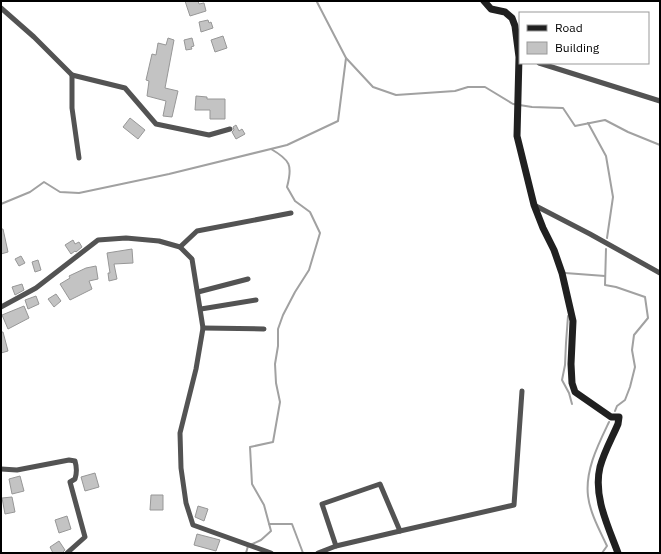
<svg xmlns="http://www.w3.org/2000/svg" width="661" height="554" font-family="'IBM Plex Sans',sans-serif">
<rect width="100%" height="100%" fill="#fff"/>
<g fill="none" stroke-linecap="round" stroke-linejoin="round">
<!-- stream -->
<g stroke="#a1a1a1" stroke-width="2">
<polyline points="318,1 317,2 346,58 373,87 396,95 455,91 468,87 485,87 513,104 532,107 563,108 575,126 605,120 628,132 660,145"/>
<polyline points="588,123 606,156 613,197 607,238"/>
<polyline points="1,204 30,192 44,182 60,192 79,193 169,174 287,145 338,121 346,58"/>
<polyline points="606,249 605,285 616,287 645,297 648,318 634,335 632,350 635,367 630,387 625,400 617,406 615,411"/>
<polyline points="565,273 605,276"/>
<polyline points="568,316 566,343 565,365 562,380 569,393 572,404"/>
<polyline points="269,524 292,524 303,553"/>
<path d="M 246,553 L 248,546 L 261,540 L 271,531 L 264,505 L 252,484 L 250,447 L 273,442 L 280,402 L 276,383 L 275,364 L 278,346 L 278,329 L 283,315 L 295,292 L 309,270 L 320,233 L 310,212 L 295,201 L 287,187 C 293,165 290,160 271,149"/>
<path d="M 602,553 L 607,546 C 600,531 590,513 588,496 C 585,470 598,445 609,422"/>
</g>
</g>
<!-- building -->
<g fill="#c3c3c3" stroke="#979797">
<polygon points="185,1 198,1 199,4 204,3 206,11 190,16"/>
<polygon points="208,20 209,23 211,22 213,28 201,32 199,22"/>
<polygon points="223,36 227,48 215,52 211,40"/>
<polygon points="168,38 174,40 165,88 178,91 172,117 163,116 166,101 147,96 149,81 146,80 152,54 156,55 158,43 166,45"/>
<polygon points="192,38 194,46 191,47 192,49 186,50 184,40"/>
<polygon points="196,96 207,97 207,99 225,99 225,119 210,119 210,110 195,110"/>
<polygon points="130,118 145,130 138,139 123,127"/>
<polygon points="236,125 239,131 242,129 245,134 236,139 232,132 234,130 233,127"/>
<polygon points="1,229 3,229 8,252 1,254"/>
<polygon points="73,240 75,244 79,242 82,247 76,252 75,251 71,254 65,245"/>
<polygon points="132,249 133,263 114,264 117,279 109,281 108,273 110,273 107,253"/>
<polygon points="21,256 25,263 19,266 15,259"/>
<polygon points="38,260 41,270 35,272 32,262"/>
<polygon points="96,266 98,279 89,281 92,289 70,300 60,284 70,278 69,276 86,268"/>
<polygon points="22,284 24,290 15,295 12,287"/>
<polygon points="56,294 61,301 54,307 48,299"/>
<polygon points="36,296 39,304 28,309 25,300"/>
<polygon points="24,306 29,318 8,329 2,315"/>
<polygon points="1,332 3,332 8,351 1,353"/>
<polygon points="95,473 99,487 85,491 81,477"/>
<polygon points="20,476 24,491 12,494 9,479"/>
<polygon points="151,495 163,495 163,510 150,510"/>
<polygon points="12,497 15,512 5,514 2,498"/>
<polygon points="198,506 208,509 204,521 195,517"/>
<polygon points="67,516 71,529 59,533 55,520"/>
<polygon points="197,534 220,540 216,551 194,545"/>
<polygon points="59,541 65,550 62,553 53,553 50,547"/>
</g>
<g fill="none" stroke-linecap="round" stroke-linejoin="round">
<!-- street -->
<g stroke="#535353" stroke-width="5">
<polyline points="1,8 34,37 72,75 72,108 79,158"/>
<polyline points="539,63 660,101"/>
<polyline points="72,75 125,88 156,124 209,135 230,129"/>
<polyline points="534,205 590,234 660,273"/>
<polyline points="180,247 197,231 291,213"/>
<polyline points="198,292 248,279"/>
<polyline points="1,307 36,288 98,240 126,238 159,241 180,247 192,259 203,328 196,369 180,433 181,468 186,503 193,525 271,553"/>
<polyline points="201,309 256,300"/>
<polyline points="203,328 264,329"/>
<path d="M 1,469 L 17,470 L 69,460 L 75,461 C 77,468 77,473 75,479 L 70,482 L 85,537 L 67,553"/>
<polyline points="336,546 400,531"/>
<polyline points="318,553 336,546 322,504 380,484 400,531 514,505 522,391"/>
</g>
<!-- secondary -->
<path stroke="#202020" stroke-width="7" d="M 484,1 L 491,9 L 505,12 L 512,18 L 515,26 L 519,57 L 517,136 L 534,205 L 543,228 L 554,250 L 562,273 L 573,321 L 571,364 L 572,383 L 575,392 L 611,417 L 619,417 L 618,424 C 612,438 604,452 600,467 C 593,496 608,526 618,553"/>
</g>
<!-- border -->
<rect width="661" height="554" fill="none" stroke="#000000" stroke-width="4"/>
<!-- legend -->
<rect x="519" y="12" width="130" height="52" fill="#ffffff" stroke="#999999"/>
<rect x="527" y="25" width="20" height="6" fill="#202020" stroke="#999999"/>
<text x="555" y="32" font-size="12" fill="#000000">Road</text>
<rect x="527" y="42" width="20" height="12" fill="#c3c3c3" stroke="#999999"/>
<text x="555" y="52" font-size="12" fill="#000000">Building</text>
</svg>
